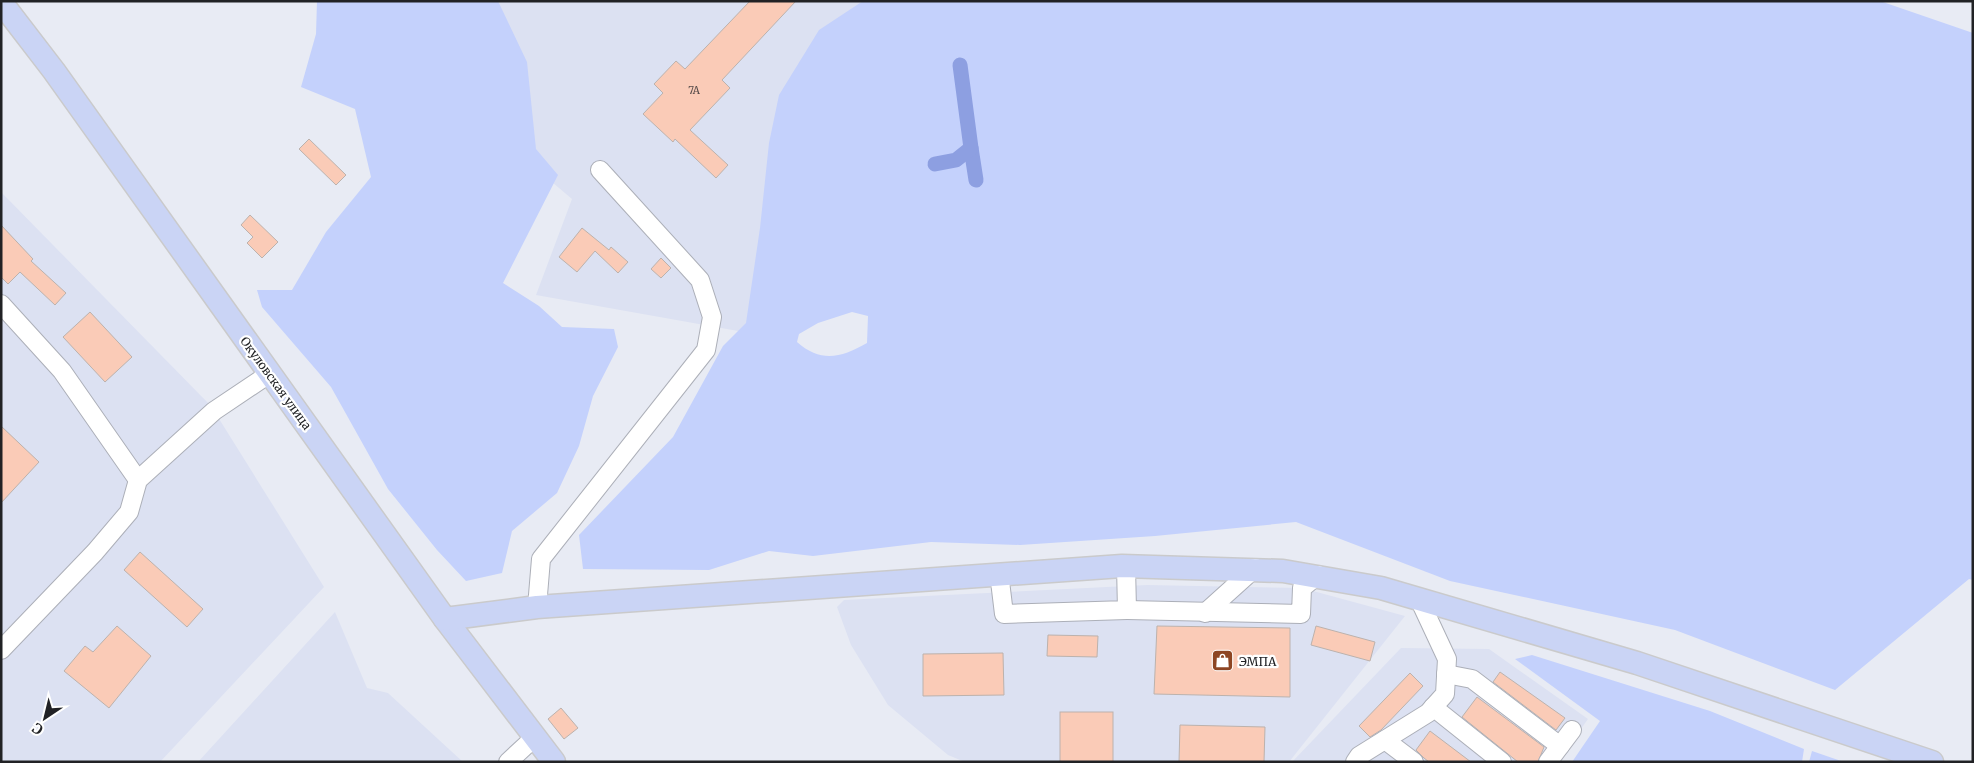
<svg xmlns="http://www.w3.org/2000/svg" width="1974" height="763" font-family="Merriweather,serif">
<rect width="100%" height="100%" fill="#e8ebf4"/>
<!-- built -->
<g fill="#dce1f2">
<polygon points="412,1 1002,1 755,334 536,295 572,199 507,144"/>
<polygon points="1,192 211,406 324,587 160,762 1,762"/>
<polygon points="1147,585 1302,588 1405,616 1289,762 965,762 948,755 888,705 851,645 837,607 844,600"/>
<polygon points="335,612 367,688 388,693 463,762 198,762"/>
<polygon points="1401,648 1489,649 1588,719 1557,762 1292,762"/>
</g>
<!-- green -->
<g fill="#c4d1fc" fill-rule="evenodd">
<polygon points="317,1 498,1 527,62 536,149 558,175 503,283 539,306 562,327 614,329 618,347 593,396 579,446 557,493 512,531 502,573 466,581 437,550 388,489 331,387 262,307 257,290 292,290 326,232 371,177 355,109 301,87 316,34"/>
<path d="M 863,1 L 1880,1 L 1973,33 L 1973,580 L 1969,579 L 1835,690 L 1675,630 L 1450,581 L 1296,522 L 1155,536 L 1020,545 L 931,542 L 813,556 L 769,551 L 709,570 L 583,569 L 579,535 L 673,437 L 723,346 L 746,323 L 760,228 L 769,143 L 779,95 L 819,30 ZM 852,312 L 868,316 L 867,343 C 841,358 821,363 797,342 L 799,334 L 818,323 Z"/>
<polygon points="1532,655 1710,711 1804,749 1802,762 1572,762 1600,721 1515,659"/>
<polygon points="1812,751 1844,762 1845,762 1809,762"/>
</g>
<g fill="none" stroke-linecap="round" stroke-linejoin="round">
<!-- canal -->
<g stroke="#8d9fe1" stroke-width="15">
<polyline points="971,148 976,180"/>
<polyline points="935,164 956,160 971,148 960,65"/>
</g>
</g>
<!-- building -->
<g fill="#facbb7" stroke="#bcb2ad">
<polygon points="750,1 796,1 722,80 730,88 690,130 728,165 716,178 675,139 673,142 643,114 663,93 654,84 676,61 685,69"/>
<polygon points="309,139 346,175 336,185 299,149"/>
<polygon points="250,215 278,242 262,258 247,243 253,237 241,225"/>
<polygon points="1,225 33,259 31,261 66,293 55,305 20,272 8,284 1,277"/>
<polygon points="582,228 609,250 611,247 628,262 618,273 595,251 577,272 559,257"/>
<polygon points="661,258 671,268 661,278 651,269"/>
<polygon points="90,312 132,357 105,382 63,337"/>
<polygon points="1,426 39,462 1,503"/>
<polygon points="140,552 203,609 187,627 124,570"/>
<polygon points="117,626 151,656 109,708 64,671 85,646 93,652"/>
<polygon points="1157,626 1290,628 1290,697 1154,694"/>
<polygon points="1316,626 1375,642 1370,661 1311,645"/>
<polygon points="1048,635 1098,636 1097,657 1047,656"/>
<polygon points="1003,653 1004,695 923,696 923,654"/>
<polygon points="1500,672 1565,718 1556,730 1493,682"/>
<polygon points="1410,673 1423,686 1381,730 1370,737 1359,726"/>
<polygon points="1477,697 1544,747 1538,762 1518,762 1462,717"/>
<polygon points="561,708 578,728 564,739 548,719"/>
<rect x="1060" y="712" width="53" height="50"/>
<polygon points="1180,725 1265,727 1264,762 1179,762"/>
<polygon points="1430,731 1471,762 1429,762 1424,758 1416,750"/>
</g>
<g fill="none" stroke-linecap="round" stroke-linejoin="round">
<defs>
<g id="minor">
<polyline points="1,304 62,371 138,480"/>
<polyline points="999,573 1004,614 1127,610 1126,566"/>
<polyline points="537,607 541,559 706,350 712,317 700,280 600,170"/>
<polyline points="1127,610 1301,614 1302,588 1318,575"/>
<polyline points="1205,613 1255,568"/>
<polyline points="1,650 95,552 129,512 138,480 214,411 269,374"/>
<polyline points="1446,674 1472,679 1560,746"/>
<polyline points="1433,707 1502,762"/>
<polyline points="1385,740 1414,762"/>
<polyline points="508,762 535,737"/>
<polyline points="1355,762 1359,756 1428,713 1445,694 1447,659 1419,599"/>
<polyline points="1548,762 1572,730"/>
</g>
<g id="major">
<polyline points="1,2 54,71 445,619 554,762"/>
<polyline points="445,619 537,607 1122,566 1283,571 1381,588 1637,663 1932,762"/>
</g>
</defs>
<!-- minor casing -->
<use href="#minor" stroke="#acafb8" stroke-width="20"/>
<!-- major casing -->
<use href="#major" stroke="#cacacb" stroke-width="25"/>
<!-- minor -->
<use href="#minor" stroke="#fff" stroke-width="18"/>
<!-- major -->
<use href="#major" stroke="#cad4f5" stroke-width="22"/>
</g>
<!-- icons -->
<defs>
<symbol id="shop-square" viewBox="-11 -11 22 22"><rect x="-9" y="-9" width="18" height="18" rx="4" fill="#8d4523" stroke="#fff"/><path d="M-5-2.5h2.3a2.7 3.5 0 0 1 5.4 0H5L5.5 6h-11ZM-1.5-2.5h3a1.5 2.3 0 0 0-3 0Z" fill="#fff"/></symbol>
</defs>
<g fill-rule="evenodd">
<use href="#shop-square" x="1210" y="648" width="25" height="25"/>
</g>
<g text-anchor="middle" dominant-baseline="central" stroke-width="4.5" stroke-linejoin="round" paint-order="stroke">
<!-- number labels -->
<g font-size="10" fill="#574c4a">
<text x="694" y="90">7А</text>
</g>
<!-- street labels -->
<g font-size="12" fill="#212225" stroke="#fff">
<text transform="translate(276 383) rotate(54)">Окуловская улица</text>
</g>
<!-- poi labels -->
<g font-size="12" fill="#212225" stroke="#fff" text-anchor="start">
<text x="1239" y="661">ЭМПА</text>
</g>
</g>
<!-- border -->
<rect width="1974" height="763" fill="none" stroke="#212225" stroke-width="5"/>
<!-- north arrow -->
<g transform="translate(45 718) rotate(215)" stroke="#ffffff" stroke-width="4" paint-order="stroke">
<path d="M0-4L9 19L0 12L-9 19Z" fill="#212225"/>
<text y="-8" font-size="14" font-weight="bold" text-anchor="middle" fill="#212225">С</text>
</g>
</svg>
